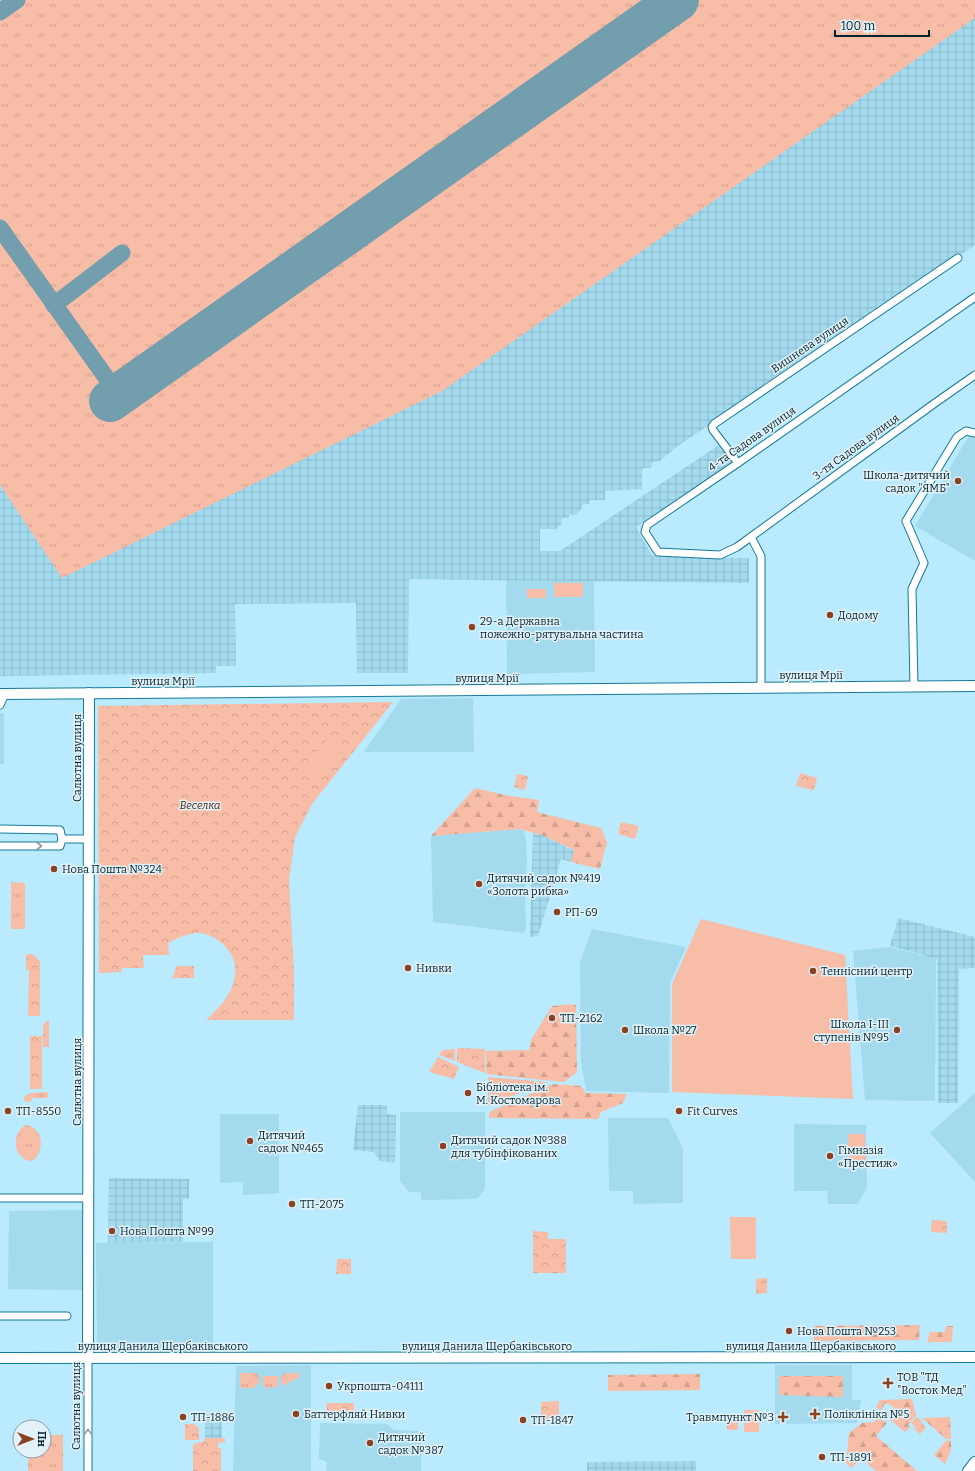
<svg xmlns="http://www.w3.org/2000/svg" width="975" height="1471" font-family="Bitter,serif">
<defs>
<pattern id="industrial-grid" width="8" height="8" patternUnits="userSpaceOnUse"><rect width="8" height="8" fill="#a4daee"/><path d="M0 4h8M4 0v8" fill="none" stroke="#8bbbcc"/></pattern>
<pattern id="grass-tufts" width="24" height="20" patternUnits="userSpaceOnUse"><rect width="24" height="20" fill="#f8bda6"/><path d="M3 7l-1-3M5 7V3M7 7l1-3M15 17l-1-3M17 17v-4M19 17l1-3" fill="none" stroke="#d3a28f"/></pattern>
<pattern id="forest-firs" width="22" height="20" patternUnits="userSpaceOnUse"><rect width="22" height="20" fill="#f8bda6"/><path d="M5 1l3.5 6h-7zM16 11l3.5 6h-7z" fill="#d3a28f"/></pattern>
<pattern id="park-crowns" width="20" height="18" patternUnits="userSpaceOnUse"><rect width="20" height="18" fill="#f8bda6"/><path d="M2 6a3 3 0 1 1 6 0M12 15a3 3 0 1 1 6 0" fill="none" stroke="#d3a28f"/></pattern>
</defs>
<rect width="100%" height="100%" fill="#b9eafd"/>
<!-- built -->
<g fill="#a4daee">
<polygon points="970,434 975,437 975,561 915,526"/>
<polygon points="506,580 594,581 595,672 507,674"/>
<polygon points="473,698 474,752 364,752 401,699"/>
<rect x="0" y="713" width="4" height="51"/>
<polygon points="519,829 524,831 526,840 527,863 525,893 526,926 524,933 433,922 431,836"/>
<polygon points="592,929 686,947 670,983 669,1093 586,1091 581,1062 580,962"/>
<polygon points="889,947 936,959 935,1101 865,1100 853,951"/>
<polygon points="975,1093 975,1182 930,1133"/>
<polygon points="400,1112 485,1112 485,1189 479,1197 476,1199 423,1200 421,1198 421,1192 409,1192 400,1181"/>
<polygon points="220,1114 279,1114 279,1193 243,1195 243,1182 220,1183"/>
<polygon points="608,1118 668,1118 683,1148 683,1203 633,1204 633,1191 609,1191"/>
<polygon points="794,1124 866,1125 867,1187 858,1204 829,1204 828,1202 827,1191 794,1191"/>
<polygon points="85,1210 84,1290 8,1289 9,1211"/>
<polygon points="213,1242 213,1352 105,1353 97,1350 96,1243"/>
<polygon points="311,1365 311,1471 233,1471 236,1366"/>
<polygon points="775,1365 852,1365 852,1400 861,1400 857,1423 775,1424"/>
<polygon points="320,1423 387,1424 394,1430 421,1431 421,1471 326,1471 327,1462 319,1459"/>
</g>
<!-- industrial -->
<g fill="url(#industrial-grid)">
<polygon points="0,0 975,0 975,245 675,448 660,461 652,462 651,468 643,468 642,471 642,489 605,491 605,500 590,500 589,504 582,505 582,508 576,515 569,514 569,518 562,518 561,525 556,529 540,529 540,551 560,551 719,445 732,463 636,527 652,556 749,558 749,583 409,579 408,673 357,673 356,603 235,604 236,666 216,666 216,673 0,676"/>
<polygon points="533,832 542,835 574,851 571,862 561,859 538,936 530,937"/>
<polygon points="898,918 975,937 975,968 959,969 958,1103 938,1103 937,959 890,946"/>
<polygon points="358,1105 387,1105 387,1114 396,1115 395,1163 380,1161 374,1152 353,1150"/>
<polygon points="109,1178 189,1179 189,1199 183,1199 183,1242 108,1243"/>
<rect x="205" y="1414" width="17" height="24"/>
<polygon points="696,1461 696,1471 587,1471 587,1462"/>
</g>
<!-- grass -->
<g fill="url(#grass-tufts)">
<polygon points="0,0 975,0 975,18 442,391 62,578 0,485"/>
<polygon points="11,882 25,883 25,929 11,929"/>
<polygon points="47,1021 49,1021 49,1047 43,1047 43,1025"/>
<polygon points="455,1049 455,1061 439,1055 442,1050"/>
<polygon points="488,1077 547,1082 488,1106"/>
<polygon points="48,1092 48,1098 32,1098 32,1101 25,1102 24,1097 30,1093"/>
<path d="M 26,1125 C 44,1128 45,1152 32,1161 C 13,1160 10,1133 26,1125 Z"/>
<polygon points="240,1373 255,1373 259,1376 259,1384 255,1385 255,1388 240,1388"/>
<polygon points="286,1373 299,1373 299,1378 281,1386 281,1376"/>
<polygon points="263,1376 278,1376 277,1387 267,1388 263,1386"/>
<polygon points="44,1435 63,1435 63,1471 28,1471 28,1451 44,1451"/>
</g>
<!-- forest -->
<g fill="url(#forest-firs)">
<polygon points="475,788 505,795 539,800 537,812 601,828 607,842 600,869 571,862 574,850 542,835 519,829 431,836"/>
<polygon points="572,1004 576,1005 577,1072 564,1082 486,1074 486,1051 529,1050 531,1040 552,1006"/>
<polygon points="553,1084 581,1086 586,1093 627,1094 623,1103 601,1112 598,1119 489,1118 489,1112"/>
<polygon points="920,1325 919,1340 814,1341 814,1326"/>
<polygon points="946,1326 953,1326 952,1342 927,1342 930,1332 945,1332"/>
<polygon points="700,1374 700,1390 608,1391 608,1375"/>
<polygon points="779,1376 843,1376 843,1397 779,1395"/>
<polygon points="912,1399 916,1415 908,1425 910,1427 905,1432 888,1418 894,1407 885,1403 881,1411 876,1407 880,1400"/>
<polygon points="878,1417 887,1423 876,1436 917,1471 876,1471 861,1458 852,1468 846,1464 849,1433 862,1423 874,1422"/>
<polygon points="950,1417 951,1439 946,1439 922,1418"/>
<polygon points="947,1440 951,1441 951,1450 945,1464 934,1455 945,1442"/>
</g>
<!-- park -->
<g fill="url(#park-crowns)">
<path d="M 393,702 L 312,804 L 295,837 L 289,880 L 294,972 L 294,1020 L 206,1020 C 217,1010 232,995 234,980 C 235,975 236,966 234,961 C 230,947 212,932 197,933 C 187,934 177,938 168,943 L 169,955 L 143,955 L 144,968 L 122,968 L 121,972 L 99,973 L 98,706 Z"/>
<polygon points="800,773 817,778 814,790 796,786"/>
<polygon points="517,774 528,776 525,790 514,787"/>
<polygon points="621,822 639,826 635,839 618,834"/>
<polygon points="26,954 32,954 40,961 40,1016 28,1016 29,970 26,970"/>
<polygon points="177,966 194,966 194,978 172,978"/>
<rect x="30" y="1036" width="12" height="53"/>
<polygon points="457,1048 485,1049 485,1073 457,1062"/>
<polygon points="438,1057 459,1067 454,1079 429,1072"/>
<polygon points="932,1220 947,1221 947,1233 931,1232"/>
<polygon points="533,1231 548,1232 548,1239 566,1239 566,1273 533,1273"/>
<polygon points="337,1259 351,1259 351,1274 336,1274"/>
<polygon points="767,1278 767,1293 756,1294 756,1279"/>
<polygon points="559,1401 559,1422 541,1422 541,1402"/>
<polygon points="327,1403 354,1403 354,1418 326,1418"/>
<polygon points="916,1417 922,1421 921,1423 926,1427 920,1434 914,1429 916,1427 911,1423"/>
<rect x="727" y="1418" width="11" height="12"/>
<polygon points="185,1424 194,1424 199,1428 199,1440 185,1440"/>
<polygon points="205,1438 225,1438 225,1442 218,1443 218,1448 221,1448 221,1471 193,1471 193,1444 204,1441"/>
</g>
<!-- pitch -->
<g fill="#f8bda6">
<rect x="554" y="583" width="29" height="14"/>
<rect x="527" y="589" width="19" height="9"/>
<polygon points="331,735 347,751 322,779 305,764"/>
<polygon points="701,919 845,955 853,1099 672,1092 672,984"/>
<polygon points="865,1134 866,1166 849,1167 848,1134"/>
<polygon points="730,1217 756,1217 756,1259 731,1259"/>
<rect x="744" y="1410" width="15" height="22"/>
</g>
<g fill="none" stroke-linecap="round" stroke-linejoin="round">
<!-- taxiway -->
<g stroke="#739eae" stroke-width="17">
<polyline points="0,12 17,0"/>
<path d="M 0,228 L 110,383 C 118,389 125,389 135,384"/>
<polyline points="54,305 122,253"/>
</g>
<!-- runway -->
<polyline stroke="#739eae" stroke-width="42" points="110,401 678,0"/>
<defs>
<g id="street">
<polyline points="975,297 738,463 647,525 645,532 658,552 720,555 737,547 935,403 975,375"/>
<polyline points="738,463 713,430 712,427 714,424 958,258"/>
<polyline points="751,537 761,556 761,688"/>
<polyline points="914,687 912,589 924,563 906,521 957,437 966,431 975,433"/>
<polyline points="0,705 5,694"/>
<polyline points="0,829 60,830 62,839 60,846 0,846"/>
<polyline points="62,839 89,839"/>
<polyline points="0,1198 89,1198"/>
<polyline points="0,1316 67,1316"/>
<polyline points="88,1471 88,1358"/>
</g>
<g id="secondary">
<polyline points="0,694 975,686"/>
<polyline points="0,1358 975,1357"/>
<polyline points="88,1358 89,693"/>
<polyline points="968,1471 975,1462"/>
</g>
</defs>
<!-- street casing -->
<use href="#street" stroke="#167a96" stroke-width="9"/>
<!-- secondary casing -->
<use href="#secondary" stroke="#167a96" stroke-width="12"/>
<!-- street -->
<use href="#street" stroke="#fff" stroke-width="7"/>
<!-- secondary -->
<use href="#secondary" stroke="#fff" stroke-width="10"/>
</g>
<!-- one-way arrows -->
<defs><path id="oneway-chevron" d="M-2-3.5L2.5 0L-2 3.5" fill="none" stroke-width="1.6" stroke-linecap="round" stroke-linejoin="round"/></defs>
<g stroke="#8c9ca1">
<use href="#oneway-chevron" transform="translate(39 846)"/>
<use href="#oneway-chevron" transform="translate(88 1432) rotate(-90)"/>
</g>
<!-- markers -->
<g fill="#8a4222" stroke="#e2f2f8" stroke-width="1.5">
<circle cx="958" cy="481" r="4"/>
<circle cx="830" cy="615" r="4"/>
<circle cx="472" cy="627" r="4"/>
<circle cx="54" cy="869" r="4"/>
<circle cx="479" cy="884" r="4"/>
<circle cx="557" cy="912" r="4"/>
<circle cx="408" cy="968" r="4"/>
<circle cx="813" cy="971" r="4"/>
<circle cx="552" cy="1018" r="4"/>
<circle cx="625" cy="1030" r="4"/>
<circle cx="897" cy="1030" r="4"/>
<circle cx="468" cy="1093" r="4"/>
<circle cx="8" cy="1111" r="4"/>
<circle cx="679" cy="1111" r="4"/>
<circle cx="250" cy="1141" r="4"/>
<circle cx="443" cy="1146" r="4"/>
<circle cx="830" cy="1156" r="4"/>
<circle cx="292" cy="1204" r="4"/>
<circle cx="112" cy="1231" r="4"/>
<circle cx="789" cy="1331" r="4"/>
<path d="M886 1377h4v4h4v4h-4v4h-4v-4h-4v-4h4z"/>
<circle cx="329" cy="1386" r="4"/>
<circle cx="296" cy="1414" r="4"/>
<path d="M813 1408h4v4h4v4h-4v4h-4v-4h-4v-4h4z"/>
<circle cx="183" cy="1417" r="4"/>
<path d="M781 1411h4v4h4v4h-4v4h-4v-4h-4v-4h4z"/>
<circle cx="523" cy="1420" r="4"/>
<circle cx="370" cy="1443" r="4"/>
<circle cx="822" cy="1457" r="4"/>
</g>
<g text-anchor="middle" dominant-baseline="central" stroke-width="3" stroke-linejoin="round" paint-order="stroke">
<!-- street labels -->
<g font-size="11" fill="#00232e" stroke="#e2f2f8">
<text transform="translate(810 345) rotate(-34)">Вишнева вулиця</text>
<text transform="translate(752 439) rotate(-35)">4-та Садова вулиця</text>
<text transform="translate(856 447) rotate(-36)">3-тя Садова вулиця</text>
<text x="811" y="675">вулиця Мрії</text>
<text x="487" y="678">вулиця Мрії</text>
<text x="163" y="681">вулиця Мрії</text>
<text transform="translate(77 758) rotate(-90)">Салютна вулиця</text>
<text transform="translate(77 1082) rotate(-90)">Салютна вулиця</text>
<text x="163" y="1346">вулиця Данила Щербаківського</text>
<text x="487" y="1346">вулиця Данила Щербаківського</text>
<text x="811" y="1346">вулиця Данила Щербаківського</text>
<text transform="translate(76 1406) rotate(-90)">Салютна вулиця</text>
</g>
<!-- poi labels -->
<g font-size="11" fill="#00232e" stroke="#e2f2f8" text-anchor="start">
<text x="950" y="475" text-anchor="end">Школа-дитячий<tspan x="950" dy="13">садок "ЯМБ"</tspan></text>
<text x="838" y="615">Додому</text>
<text x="480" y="621">29-а Державна<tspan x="480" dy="13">пожежно-рятувальна частина</tspan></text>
<text x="62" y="869">Нова Пошта №324</text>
<text x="487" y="878">Дитячий садок №419<tspan x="487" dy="13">«Золота рибка»</tspan></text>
<text x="565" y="912">РП-69</text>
<text x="416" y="968">Нивки</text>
<text x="821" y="971">Теннісний центр</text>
<text x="560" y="1018">ТП-2162</text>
<text x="889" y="1024" text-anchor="end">Школа І-ІІІ<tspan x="889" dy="13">ступенів №95</tspan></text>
<text x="633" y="1030">Школа №27</text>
<text x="476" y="1087">Бібліотека ім.<tspan x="476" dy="13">М. Костомарова</tspan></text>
<text x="16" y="1111">ТП-8550</text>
<text x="687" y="1111">Fit Curves</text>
<text x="258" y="1135">Дитячий<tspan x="258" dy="13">садок №465</tspan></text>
<text x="451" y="1140">Дитячий садок №388<tspan x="451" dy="13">для тубінфікованих</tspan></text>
<text x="838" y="1150">Гімназія<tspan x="838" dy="13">«Престиж»</tspan></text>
<text x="300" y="1204">ТП-2075</text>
<text x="120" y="1231">Нова Пошта №99</text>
<text x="797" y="1331">Нова Пошта №253</text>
<text x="897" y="1377">ТОВ "ТД<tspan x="897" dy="13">"Восток Мед"</tspan></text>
<text x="337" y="1386">Укрпошта-04111</text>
<text x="304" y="1414">Баттерфляй Нивки</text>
<text x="824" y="1414">Поліклініка №5</text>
<text x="191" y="1417">ТП-1886</text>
<text x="774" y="1417" text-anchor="end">Травмпункт №3</text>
<text x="531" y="1420">ТП-1847</text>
<text x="378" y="1437">Дитячий<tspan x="378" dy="13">садок №387</tspan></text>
<text x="830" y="1457">ТП-1891</text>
</g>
<!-- park labels -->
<g font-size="11" font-style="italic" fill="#512512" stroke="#e2f2f8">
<text x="200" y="805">Веселка</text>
</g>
</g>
<!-- north arrow -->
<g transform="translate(32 1439) rotate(90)"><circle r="19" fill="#e2f2f8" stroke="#889fa7"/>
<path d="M0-3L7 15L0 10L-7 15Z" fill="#8a4222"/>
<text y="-6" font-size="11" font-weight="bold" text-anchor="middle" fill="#00232e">Пн</text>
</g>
<!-- scale -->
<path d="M835 30v6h94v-6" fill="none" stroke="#00232e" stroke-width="2"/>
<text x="841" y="30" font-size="12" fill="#00232e" stroke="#e2f2f8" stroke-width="3" paint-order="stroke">100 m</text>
</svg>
